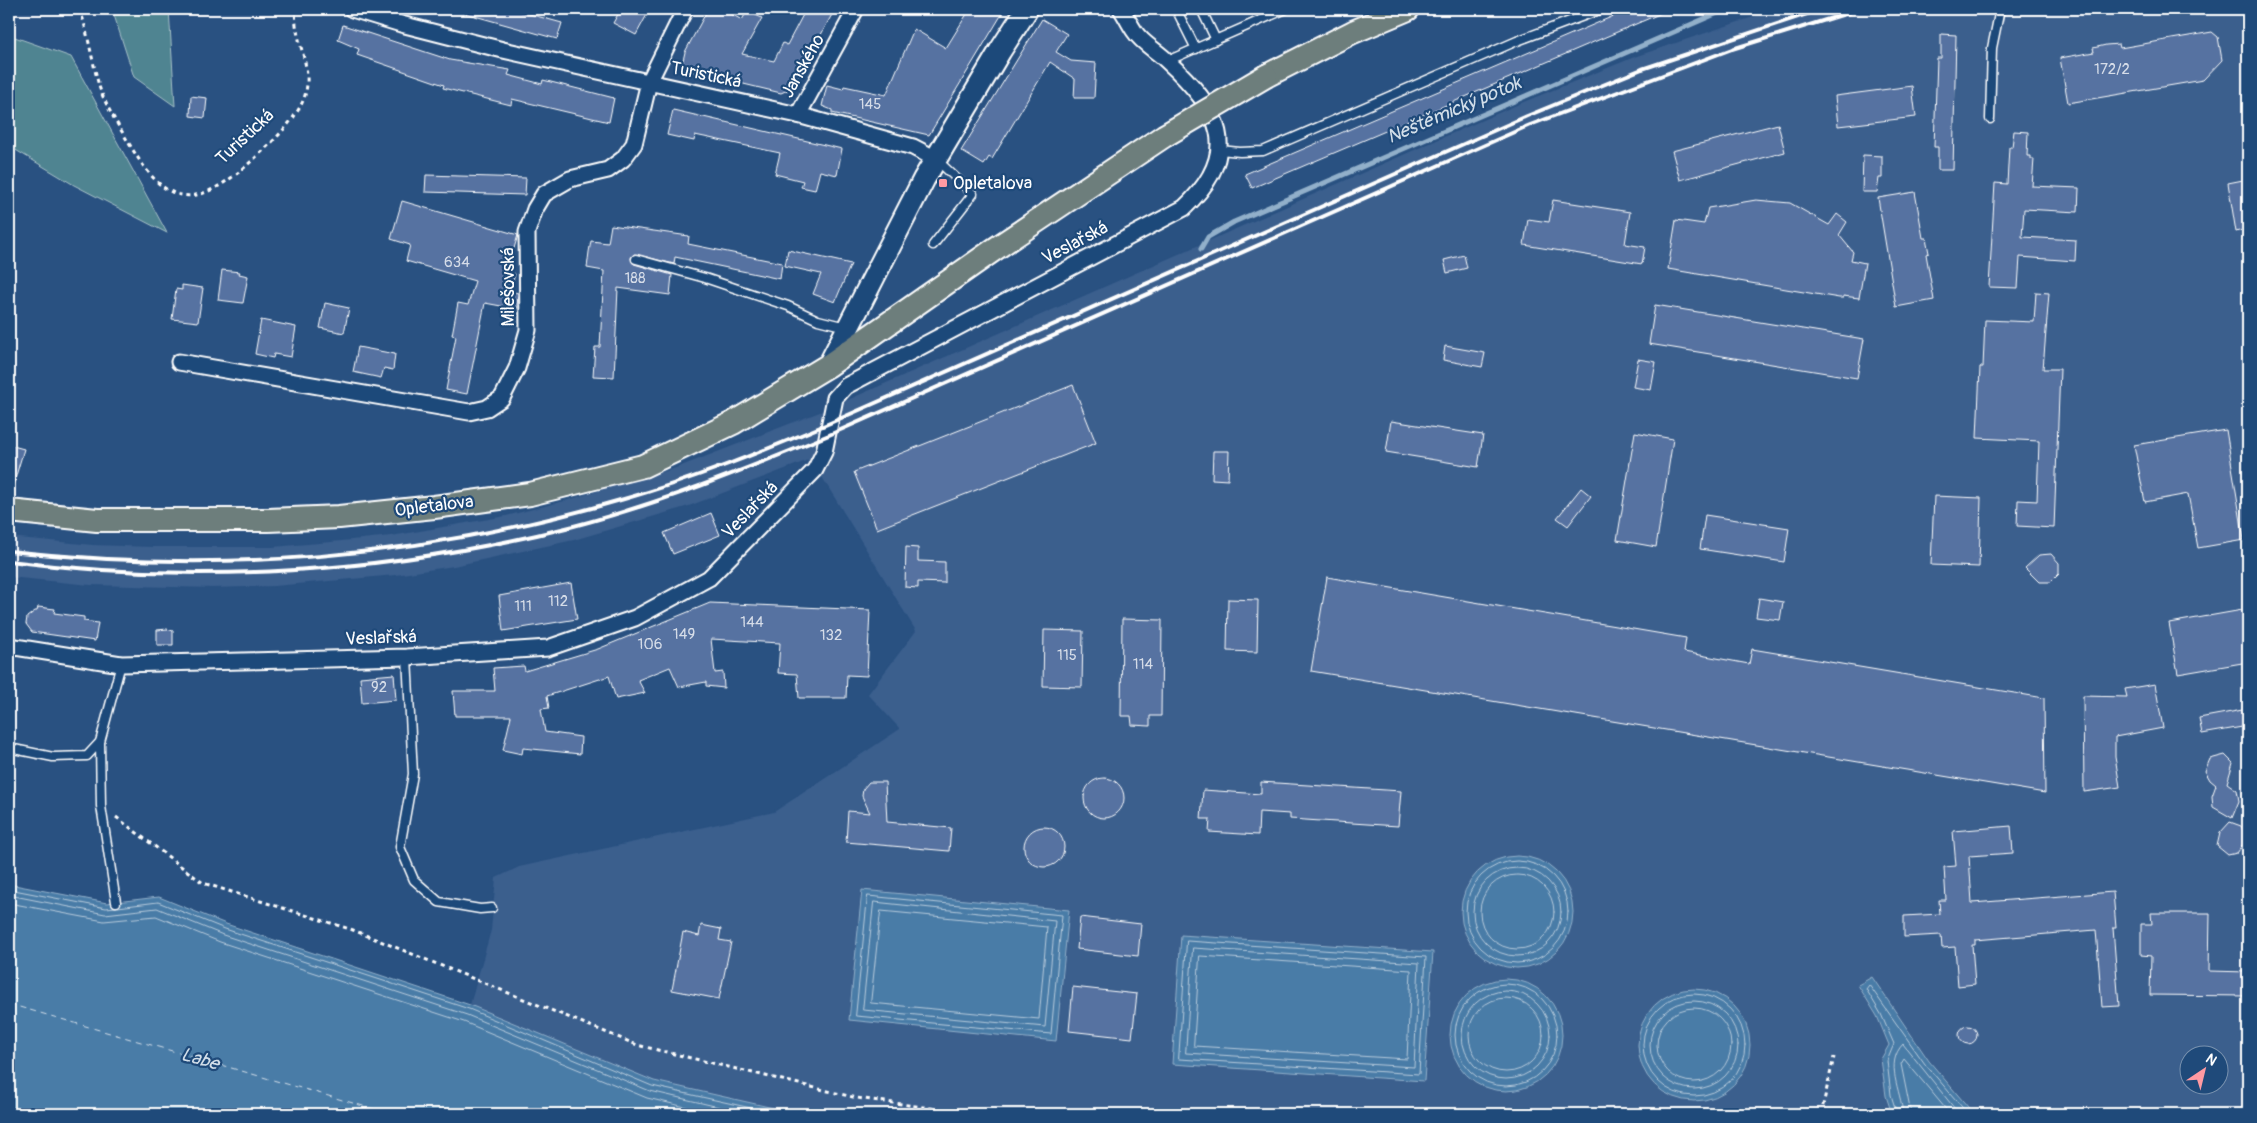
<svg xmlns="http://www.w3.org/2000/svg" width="2257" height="1123" font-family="Pangolin,sans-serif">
<rect width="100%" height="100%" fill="#295181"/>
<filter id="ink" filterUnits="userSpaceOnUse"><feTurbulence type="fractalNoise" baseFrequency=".02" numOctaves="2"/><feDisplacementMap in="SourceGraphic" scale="10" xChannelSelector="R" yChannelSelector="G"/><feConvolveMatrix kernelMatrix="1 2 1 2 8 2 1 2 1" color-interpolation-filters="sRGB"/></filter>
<g filter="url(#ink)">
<!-- built -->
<path fill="#3a5e8d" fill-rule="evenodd" d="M 1777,9 L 2248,9 L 2248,1114 L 800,1114 L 654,1081 L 470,1005 L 491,930 L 496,878 L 519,867 L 774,812 L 900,729 L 868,694 L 916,631 L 811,459 L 689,506 L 574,540 L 454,566 L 396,575 L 275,586 L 213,588 L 90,585 L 9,577 L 9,537 L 93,545 L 154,547 L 272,547 L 331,542 L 391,536 L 506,516 L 564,501 L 676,468 L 825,410 L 1521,103 L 1637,56 ZM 2190,1056 L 2220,1056 L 2220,1086 L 2190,1086 Z"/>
<!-- green -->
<g fill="#508491" stroke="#a8c2c8">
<polygon points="112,9 169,9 175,106 134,77"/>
<polygon points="9,35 71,57 167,233 74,185 9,146"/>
</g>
<!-- water -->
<g fill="#4a7ca7" stroke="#92b0ca">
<circle cx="1517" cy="912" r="56"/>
<polygon points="9,884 107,903 159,897 226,924 470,1005 654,1081 800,1114 9,1114"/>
<polygon points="862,890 1069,910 1056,1041 849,1020"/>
<polygon points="1181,935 1433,952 1424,1081 1172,1064"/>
<polygon points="1872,977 1929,1061 1974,1114 1892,1114 1886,1096 1881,1059 1889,1045 1877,1016 1858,985"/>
<circle cx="1506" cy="1035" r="56"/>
<circle cx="1694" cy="1045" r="56"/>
</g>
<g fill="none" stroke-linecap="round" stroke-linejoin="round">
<!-- shore -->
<g stroke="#b7cbdc" stroke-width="1">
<circle cx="1517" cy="912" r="51"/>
<circle cx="1517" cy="912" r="44"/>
<circle cx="1517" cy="912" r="37"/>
<polyline points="9,889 106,908 116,907"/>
<polyline points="9,895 105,914 157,908 223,935 467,1015 650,1091 749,1114"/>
<polygon points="868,896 1062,915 1051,1034 856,1016"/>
<polygon points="874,902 1055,921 1045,1027 863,1010"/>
<polyline points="9,903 104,921 156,916 220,942 464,1022 647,1098 716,1114"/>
<polyline points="118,907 158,902 225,929 469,1009 652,1086 778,1114"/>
<polygon points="881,911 1047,927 1039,1019 871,1003"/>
<polygon points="1187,941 1426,957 1419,1074 1179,1059"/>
<polygon points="1193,948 1419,963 1414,1067 1186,1053"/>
<polygon points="1200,956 1411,970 1407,1059 1194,1046"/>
<circle cx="1506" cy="1035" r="51"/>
<circle cx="1506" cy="1035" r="44"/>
<circle cx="1694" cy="1045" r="51"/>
<circle cx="1506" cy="1035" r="37"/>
<circle cx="1694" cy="1045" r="44"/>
<circle cx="1694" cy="1045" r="37"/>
<polyline points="1897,1114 1891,1095 1887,1061 1894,1044 1881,1014 1866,989 1869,985 1925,1064 1968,1114"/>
<path d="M 1903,1114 C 1901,1090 1884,1064 1903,1044 L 1959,1114"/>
<polyline points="1911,1114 1901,1064 1904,1059 1950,1114"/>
</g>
<!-- stream -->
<polyline stroke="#92b0ca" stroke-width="5" points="1201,249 1208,237 1234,222 1727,9"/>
<!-- ferry -->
<polyline stroke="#d2dee9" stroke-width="1" stroke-dasharray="6 5" stroke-linecap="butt" points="9,1004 391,1114"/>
</g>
<!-- building -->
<g fill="#5672a1" stroke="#fff">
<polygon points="464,9 511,9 562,23 557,39 464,13"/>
<polygon points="621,9 650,9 636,35 613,23"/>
<polygon points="708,9 722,9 742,20 747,11 762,18 742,54 774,61 783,43 787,45 806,9 835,9 792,88 781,93 681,69 685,52"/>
<polygon points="970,9 1005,9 929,135 832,113 832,110 822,106 827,85 843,89 844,86 886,95 914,29 946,48"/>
<polygon points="1630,9 1671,9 1252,188 1245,174"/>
<polygon points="1042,19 1067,34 1056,52 1071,61 1096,63 1094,98 1074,98 1075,79 1050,62 992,159 989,157 984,165 961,151"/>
<polygon points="343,25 450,60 510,70 508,75 542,84 543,80 614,98 609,122 512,99 511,105 443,88 444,85 357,55 359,49 338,40"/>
<polygon points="2212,32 2218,37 2222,60 2203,80 2068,103 2060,58 2094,52 2093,48 2106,45 2119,44 2120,48"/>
<polygon points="1941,34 1956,35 1953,170 1938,170 1938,147 1934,147 1937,58 1941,58"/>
<polygon points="1912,86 1916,117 1838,126 1835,96"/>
<polygon points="191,96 207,98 205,118 190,116"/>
<polygon points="673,110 842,149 837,175 820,171 815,190 801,187 803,181 775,174 780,153 695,135 694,141 667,135"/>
<polygon points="1778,124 1785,152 1680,180 1672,151"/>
<polygon points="2014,131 2028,132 2027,156 2031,156 2031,159 2034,159 2032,186 2079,188 2078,212 2024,209 2022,237 2076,240 2075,261 2020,257 2018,288 1989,287 1995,183 2007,184 2009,147 2012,147"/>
<polygon points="1863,155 1882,156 1882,178 1879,178 1877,192 1862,192"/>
<polygon points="426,175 526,178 525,195 425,192"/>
<polygon points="2248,179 2248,228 2236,232 2228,183"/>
<polygon points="1915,192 1923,238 1926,238 1929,253 1926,254 1934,300 1896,307 1878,198"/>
<polygon points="1553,200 1630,212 1625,244 1645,247 1642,264 1524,245 1528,219 1549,222"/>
<polygon points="1756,200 1790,203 1829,225 1837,214 1847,222 1839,235 1853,252 1851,260 1865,263 1859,298 1843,296 1843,298 1839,298 1668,269 1676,220 1704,224 1708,208"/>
<polygon points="402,201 518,235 507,272 515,274 510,291 518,293 517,309 485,303 467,394 446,390 456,336 452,335 458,303 468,305 475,281 406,261 410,245 391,239"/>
<polygon points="611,225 689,236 688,244 782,263 780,279 675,257 674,264 634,254 631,258 634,264 672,275 670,295 618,288 614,377 593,376 595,347 600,347 604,271 587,268 589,252 591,241 608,243"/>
<polygon points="788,250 851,264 835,302 813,294 821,274 785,266"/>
<polygon points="1464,255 1467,268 1447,273 1444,260"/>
<polygon points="222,270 240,272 239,274 248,276 243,303 218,300"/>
<polygon points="182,285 203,288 198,322 172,319 176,289 182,290"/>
<polygon points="2036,292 2049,293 2043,369 2060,369 2054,528 2017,526 2018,500 2037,501 2039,441 1977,438 1980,367 1983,367 1985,320 2034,322"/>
<polygon points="325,303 349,308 344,333 320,328"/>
<polygon points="1655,305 1864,339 1857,378 1649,344"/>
<polygon points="261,320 296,327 291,357 274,354 273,358 255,354"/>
<polygon points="1445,346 1485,353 1482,367 1443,360"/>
<polygon points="358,347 395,354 393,370 384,368 381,378 353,372"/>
<polygon points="1638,359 1656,362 1651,390 1633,387"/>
<polygon points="1073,385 1096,443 877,529 854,472"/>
<polygon points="1391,421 1483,435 1478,467 1386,452"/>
<polygon points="2226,430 2244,540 2198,548 2188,494 2145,502 2134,445"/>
<polygon points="1635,432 1673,439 1656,547 1617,540"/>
<polygon points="9,445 24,449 12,489 9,489"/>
<polygon points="1213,451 1229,451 1228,480 1212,479"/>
<polygon points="1581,488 1591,496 1568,526 1557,518"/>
<polygon points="1934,496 1981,498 1979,567 1931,565"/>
<polygon points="711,513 720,535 673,554 664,533"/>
<polygon points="1705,515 1789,528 1784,562 1700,549"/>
<polygon points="906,547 918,548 918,561 945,562 945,583 918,582 918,588 905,587"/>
<polygon points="2051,554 2059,563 2059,574 2051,582 2039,582 2025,568 2039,555"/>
<polygon points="1327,577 1686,638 1684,652 1749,664 1752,649 2044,698 2045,793 1311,671"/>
<polygon points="571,583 577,619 503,631 499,596"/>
<polygon points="1759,598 1783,602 1780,620 1756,617"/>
<polygon points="1228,599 1258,600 1257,652 1227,651"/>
<polygon points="710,603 870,610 867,676 847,675 846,698 799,698 797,674 778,673 780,643 711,639 715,673 723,672 724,688 706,686 706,682 679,687 670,667 638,680 645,693 616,699 609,676 547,696 549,708 541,709 545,732 581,737 580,754 523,748 522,754 503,750 511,716 455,716 453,691 495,691 493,668 524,666 525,671 598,649"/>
<polygon points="38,607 55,609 54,613 84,617 84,621 98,623 95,641 32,632 26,624 27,617 35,611 37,611"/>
<polygon points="2248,609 2248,662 2178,674 2169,623"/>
<polygon points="1122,619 1162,620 1161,716 1150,716 1150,726 1132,725 1131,716 1121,716"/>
<polygon points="167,629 173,631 173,645 157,645 157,630"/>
<polygon points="1044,630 1083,631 1082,687 1043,686"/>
<polygon points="394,674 396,700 362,703 360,677"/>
<polygon points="2155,684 2163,728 2115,737 2115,757 2120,787 2084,792 2083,696 2127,697 2125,689"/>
<polygon points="2248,709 2248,726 2202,734 2199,718"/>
<polygon points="2225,755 2233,763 2227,783 2237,790 2239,801 2232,818 2213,807 2212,796 2216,785 2210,780 2205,771 2210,759"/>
<circle cx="1104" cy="798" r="20"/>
<polygon points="869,782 885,782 887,822 951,828 949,851 846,842 848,811 870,813 862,796 863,789"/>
<polygon points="1261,782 1401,791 1398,826 1290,819 1290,814 1259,812 1258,835 1209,832 1210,819 1201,819 1203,790 1261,794"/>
<polygon points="2230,822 2241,826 2246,835 2243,845 2237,853 2228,855 2217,846 2220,833"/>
<polygon points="2011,826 2013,853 1969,856 1972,903 2113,892 2116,928 2113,928 2119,1006 2102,1007 2096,930 1975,940 1975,945 1972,945 1975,984 1958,986 1955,947 1942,948 1941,935 1904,937 1904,916 1940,914 1939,900 1946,900 1944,867 1956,866 1953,831"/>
<circle cx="1044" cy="847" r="20"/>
<polygon points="2151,913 2210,913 2209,971 2248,972 2248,996 2150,995 2151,956 2141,955 2141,924 2152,924"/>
<polygon points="1080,917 1141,924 1138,956 1077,949"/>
<polygon points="701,925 721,929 719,940 731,942 719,999 672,990 683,932 699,936"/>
<polygon points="1073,987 1137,994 1132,1038 1069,1031"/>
<circle cx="1968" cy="1035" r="9"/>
</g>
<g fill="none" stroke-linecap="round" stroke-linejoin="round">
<defs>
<g id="lane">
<polyline points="1176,9 1196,49"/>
<polyline points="1201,9 1216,40"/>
<polyline points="1167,61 1286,9"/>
<polyline points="1990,119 1992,48 2000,9"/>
<polyline points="1220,150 1240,152 1263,151 1517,41 1602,9"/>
<polyline points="933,245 973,194 938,161"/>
<polyline points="636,259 705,278 788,306 818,320 846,327"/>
<polyline points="407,657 413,774 400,847 414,880 439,902 480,909 492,908"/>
<polyline points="9,748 53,757 87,756 100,742"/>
<polyline points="116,902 101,806 100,742 121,664"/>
</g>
<g id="street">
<polyline points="352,9 401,24 503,50 798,115 913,147 936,159"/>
<polyline points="798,115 856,9"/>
<polyline points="179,362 469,412 487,408 502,398 517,368 528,330 527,232 535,209 544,194 570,179 608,170 623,159 634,144 649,82 685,9"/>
<path d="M 9,646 L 121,664 L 407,657 L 548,648 L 635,618 L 709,578 L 815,470 L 824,452 L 835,398 L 846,386 L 1184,208 C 1244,152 1220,109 1166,60 C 1157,51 1142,43 1135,32 C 1130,25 1126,16 1121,9"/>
</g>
<polyline id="secondary" points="829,365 924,179 1000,51 1027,9"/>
<g id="primary">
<polyline points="1266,76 1353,32 1408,9"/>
<polyline points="9,511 97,520 268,520 339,517 434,507 530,494 643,466 733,423 829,365 995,249 1164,136"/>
</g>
</defs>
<!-- lane casing -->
<use href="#lane" stroke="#fff" stroke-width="11"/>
<!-- street casing -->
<use href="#street" stroke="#fff" stroke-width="19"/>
<!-- secondary casing -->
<use href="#secondary" stroke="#fff" stroke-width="25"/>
<!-- primary casing -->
<use href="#primary" stroke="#fff" stroke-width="26"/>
<!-- path -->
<g stroke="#fff" stroke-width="3" stroke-dasharray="4 4" stroke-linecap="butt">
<path d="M 80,9 C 88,34 92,60 99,86 C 105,105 117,123 127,140 C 161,199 187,216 245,167 C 265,149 301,118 306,91 C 312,63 292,36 296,9"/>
<polyline points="116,817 203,883 353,930 637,1045 857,1098 974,1114"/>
<polyline points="1821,1114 1834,1057"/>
</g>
<!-- lane -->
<use href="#lane" stroke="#1f4a7a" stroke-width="8"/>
<!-- street -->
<use href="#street" stroke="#1f4a7a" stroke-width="15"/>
<!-- secondary -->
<use href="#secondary" stroke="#1f4a7a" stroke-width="21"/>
<!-- primary -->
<use href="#primary" stroke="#6d7e7c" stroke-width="22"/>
<!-- rail -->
<g stroke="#fff" stroke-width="4">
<path d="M 9,551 C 221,574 419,559 624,499 C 695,479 763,451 830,423 L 1527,116 L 1642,69 L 1822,9"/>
<path d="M 9,561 C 195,585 388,573 570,527 C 659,504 744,470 829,435 L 1530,125 L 1732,49 L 1861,9"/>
</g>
<defs>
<polyline id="primary-bridge" points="1164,136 1266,76"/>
</defs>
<!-- primary-bridge casing -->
<use href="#primary-bridge" stroke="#fff" stroke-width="26" stroke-linecap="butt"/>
<!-- primary-bridge -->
<use href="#primary-bridge" stroke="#6d7e7c" stroke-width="22"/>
</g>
</g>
<!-- markers -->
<rect fill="#ff9aa2" stroke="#1f4a7a" stroke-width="2" x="938" y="178" width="10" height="10" rx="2.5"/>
<g text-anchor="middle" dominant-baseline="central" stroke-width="4.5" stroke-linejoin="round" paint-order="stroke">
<!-- number labels -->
<g font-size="15" fill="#d5dce8">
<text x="2112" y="69">172/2</text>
<text x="870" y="104">145</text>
<text x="457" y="262">634</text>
<text x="635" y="278">188</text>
<text x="558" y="601">112</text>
<text x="523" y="606">111</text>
<text x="752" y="622">144</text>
<text x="684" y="634">149</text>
<text x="831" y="635">132</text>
<text x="650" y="644">106</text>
<text x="1067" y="655">115</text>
<text x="1143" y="664">114</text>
<text x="379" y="687">92</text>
</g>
<!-- street labels -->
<g font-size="18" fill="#fff" stroke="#1f4a7a">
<text transform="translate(803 66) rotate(-61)">Janského</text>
<text transform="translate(706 75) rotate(12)">Turistická</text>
<text transform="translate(245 137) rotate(-43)">Turistická</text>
<text transform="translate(1075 243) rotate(-28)">Veslařská</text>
<text transform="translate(508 287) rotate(-90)">Milešovská</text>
<text transform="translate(434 506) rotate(-7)">Opletalova</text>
<text transform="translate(750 510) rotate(-46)">Veslařská</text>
<text transform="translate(381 638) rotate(-2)">Veslařská</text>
</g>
<!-- poi labels -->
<g font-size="18" fill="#fff" stroke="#1f4a7a" text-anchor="start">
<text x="953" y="183">Opletalova</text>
</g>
<!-- water labels -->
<g font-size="19" font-style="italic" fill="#d2dee9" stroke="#1f4a7a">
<text transform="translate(1454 110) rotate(-23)">Neštěmický potok</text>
<text transform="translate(200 1059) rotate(16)">Labe</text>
</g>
</g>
<!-- margin -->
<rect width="2257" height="1123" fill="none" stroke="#1f4a7a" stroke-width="30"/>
<rect x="15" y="15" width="2227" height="1093" fill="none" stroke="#fff" stroke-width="2" filter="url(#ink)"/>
<!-- north arrow -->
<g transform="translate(2204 1070) rotate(35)"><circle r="24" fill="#1f4a7a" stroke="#7992af"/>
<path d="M0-4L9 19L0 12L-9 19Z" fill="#ff9aa2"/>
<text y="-8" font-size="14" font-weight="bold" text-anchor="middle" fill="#ffffff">N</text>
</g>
</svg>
